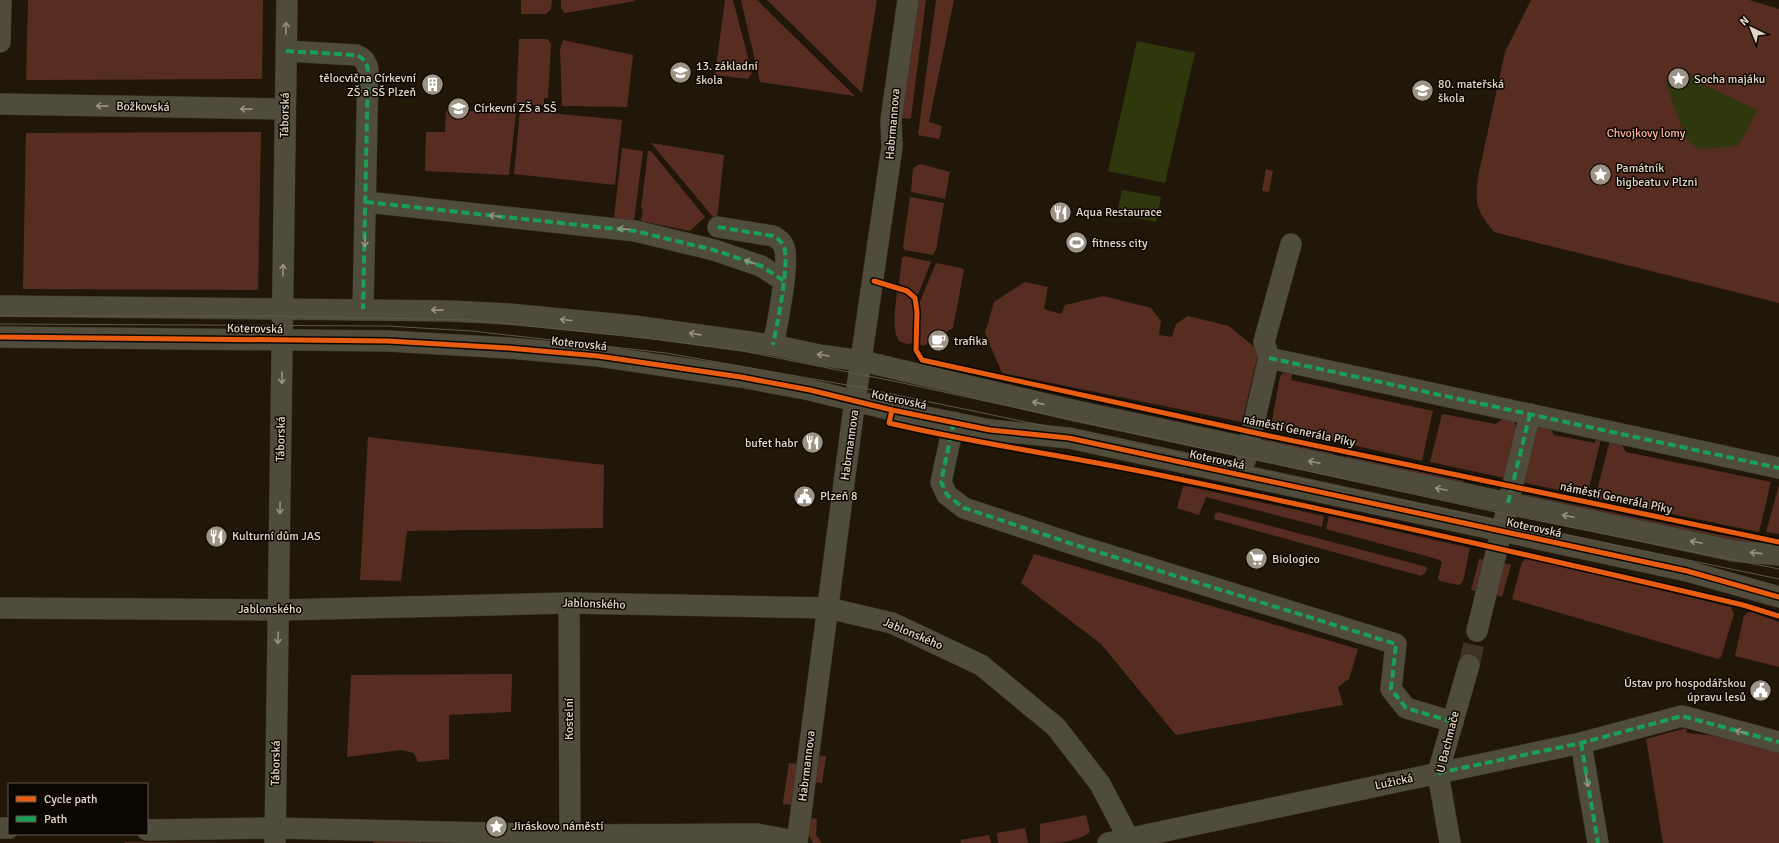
<svg xmlns="http://www.w3.org/2000/svg" width="1779" height="843" font-family="Signika,sans-serif">
<rect width="100%" height="100%" fill="#201709"/>
<!-- green -->
<g fill="#572d22">
<polygon points="28,0 263,0 262,79 26,80"/>
<polygon points="521,0 552,0 551,9 546,14 521,14"/>
<polygon points="561,0 635,0 635,1 565,13 561,8"/>
<polygon points="725,0 733,0 752,73 748,79 715,75"/>
<polygon points="741,0 757,0 855,96 760,82"/>
<polygon points="767,0 877,0 862,93"/>
<polygon points="916,0 926,0 911,118 909,119 900,118"/>
<polygon points="936,0 954,0 929,122 942,126 939,139 918,135"/>
<path d="M 1531,0 L 1749,0 L 1779,9 L 1779,303 L 1494,232 C 1476,209 1475,206 1478,177 L 1505,52 Z"/>
<polygon points="519,39 547,39 551,44 548,98 544,98 544,105 516,106"/>
<polygon points="563,40 633,55 627,107 562,106 560,49"/>
<polygon points="446,110 516,113 509,175 425,171 426,132 445,132"/>
<polygon points="520,110 622,120 615,185 514,174"/>
<polygon points="261,132 258,290 23,289 26,133"/>
<polygon points="651,143 724,155 717,219 714,218"/>
<polygon points="622,148 643,151 634,221 614,218"/>
<polygon points="648,151 651,151 705,217 690,231 641,221 643,209 641,208"/>
<polygon points="920,164 950,172 945,199 911,192 913,168"/>
<polygon points="1266,169 1273,171 1269,192 1262,191"/>
<polygon points="910,197 944,203 936,250 933,255 905,250 903,247"/>
<polygon points="905,256 931,262 917,297 911,289 899,283 902,258"/>
<polygon points="936,263 961,268 964,270 953,328 923,346 918,343 919,304"/>
<polygon points="1025,282 1048,287 1044,309 1061,314 1065,305 1103,296 1151,308 1161,321 1159,335 1172,337 1176,324 1188,316 1229,326 1259,351 1242,422 1002,373 985,333 994,302"/>
<path d="M 897,291 L 906,294 L 912,299 L 914,321 L 913,343 L 907,344 L 899,341 C 891,327 896,307 897,291 Z"/>
<polygon points="1286,368 1293,369 1291,380 1433,411 1422,461 1271,426 1280,377"/>
<polygon points="1442,414 1496,424 1508,415 1514,421 1517,430 1505,478 1430,462"/>
<polygon points="1547,422 1554,435 1595,443 1597,434 1602,435 1587,496 1522,482 1537,428"/>
<polygon points="1611,436 1617,437 1626,452 1771,482 1759,532 1595,498"/>
<polygon points="368,437 604,465 603,528 407,531 401,581 360,580"/>
<polygon points="1262,438 1335,453 1335,461 1263,440"/>
<polygon points="1346,456 1464,481 1462,488 1345,463"/>
<polygon points="1779,485 1779,534 1766,532"/>
<polygon points="1186,486 1324,516 1322,527 1206,497 1199,515 1177,508 1183,487"/>
<polygon points="1523,494 1711,533 1779,546 1779,550 1526,498"/>
<polygon points="1218,512 1427,567 1426,572 1421,576 1214,519 1215,514"/>
<polygon points="1329,516 1470,548 1463,581 1460,585 1458,585 1440,581 1438,578 1442,562 1437,559 1326,529"/>
<polygon points="1034,554 1358,649 1349,679 1338,687 1343,705 1176,735 1101,644 1021,583"/>
<polygon points="1527,558 1731,607 1734,614 1721,657 1718,659 1512,599 1522,562"/>
<polygon points="1479,559 1486,560 1478,592 1471,590"/>
<polygon points="1504,563 1511,565 1502,597 1495,595"/>
<polygon points="1751,612 1779,622 1779,667 1735,656 1744,616 1747,613"/>
<polygon points="512,674 511,712 449,715 449,759 418,762 414,753 401,750 347,757 351,675"/>
<polygon points="1686,728 1687,733 1717,736 1779,747 1779,843 1663,843 1646,739"/>
<polygon points="815,755 826,756 822,783 812,782"/>
<polygon points="789,763 798,764 792,805 783,804 783,802"/>
<path d="M 1086,815 L 1090,832 C 1075,843 1058,843 1040,843 L 1040,824 Z"/>
<polygon points="807,817 817,819 816,835 822,843 813,843 808,833"/>
<polygon points="1025,828 1028,843 998,843 997,833"/>
<polygon points="989,835 991,843 961,843 960,840"/>
<polygon points="421,838 421,843 373,843 375,840"/>
<polygon points="125,842 256,843 125,843"/>
</g>
<!-- water -->
<g fill="#2f370d">
<polygon points="1137,41 1195,53 1165,183 1108,171"/>
<path d="M 1682,68 L 1690,73 L 1693,80 L 1758,110 L 1738,146 L 1700,149 L 1690,143 L 1685,137 L 1666,84 C 1668,74 1672,69 1682,68 Z"/>
<polygon points="1122,190 1161,197 1156,222 1117,214"/>
</g>
<g fill="none" stroke-linecap="round" stroke-linejoin="round">
<!-- minor-tunnel -->
<polyline stroke="#3d3425" stroke-width="21" stroke-dasharray="21 10" stroke-linecap="butt" points="1469,665 1477,631"/>
<defs>
<g id="minor">
<polyline points="0,42 1,0"/>
<path d="M 286,51 L 356,55 C 364,58 366,62 368,69 L 363,309"/>
<polyline points="0,104 285,109"/>
<polyline points="366,202 635,231 714,250 761,266 784,281"/>
<path d="M 718,227 L 773,236 C 778,239 782,241 784,247 C 790,261 777,327 773,345"/>
<polyline points="0,306 450,311 509,314 634,326 773,345 819,355 862,361 1076,411 1734,551 1779,555"/>
<polyline points="0,337 388,341 508,348 598,356 741,377 810,390 892,410 990,430 1069,438 1687,571 1779,597"/>
<polyline points="1269,358 1779,468"/>
<polyline points="954,422 941,482 947,495 964,508 1079,546 1396,644 1391,689 1406,708 1453,722"/>
<polyline points="1245,461 1269,358 1264,342 1291,244"/>
<polyline points="569,603 570,835"/>
<polyline points="0,608 278,610 569,603 828,608 892,623 981,665 1056,727 1100,784 1131,843"/>
<polyline points="1477,631 1530,414"/>
<polyline points="1581,743 1598,843"/>
<polyline points="0,828 9,828"/>
<polyline points="147,830 275,828 570,835 757,834 784,839 792,843"/>
<polyline points="275,843 287,0"/>
<polyline points="797,843 852,422 892,147 891,120 908,0"/>
<polyline points="1108,843 1581,743 1682,716 1779,742"/>
<polyline points="1450,843 1438,773 1469,665"/>
</g>
</defs>
<!-- minor casing -->
<use href="#minor" stroke="#393125" stroke-width="22"/>
<!-- minor -->
<use href="#minor" stroke="#4f4c3c" stroke-width="21"/>
<!-- tram -->
<g stroke="#5c584a" stroke-width="1">
<polyline points="0,316 282,316 472,320 663,340 743,351 898,382 1505,514 1779,569"/>
<polyline points="0,324 388,326 472,331 666,353 858,387 1779,579"/>
</g>
<!-- quiet -->
<g stroke="#1a9f57" stroke-width="4" stroke-dasharray="8 4" stroke-linecap="butt">
<path d="M 286,51 L 356,55 C 364,58 366,62 368,69 L 363,309"/>
<polyline points="366,202 635,231 714,250 761,266 784,281"/>
<path d="M 718,227 L 773,236 C 778,239 782,241 784,247 C 790,261 777,327 773,345"/>
<polyline points="1269,358 1779,468"/>
<polyline points="954,422 941,482 947,495 964,508 1079,546 1396,644 1391,689 1406,708 1453,722"/>
<polyline points="1508,503 1530,414"/>
<polyline points="1581,743 1598,843"/>
<polyline points="1438,773 1581,743 1682,716 1779,742"/>
</g>
<defs>
<g id="cycleway">
<polyline points="874,281 907,291 915,298 917,312 916,350 922,360 1265,435 1779,542"/>
<polyline points="0,337 388,341 508,348 598,356 741,377 810,390 892,410 990,430 1069,438 1687,571 1779,597"/>
<path d="M 892,410 L 889,423 C 982,445 1076,457 1169,477 C 1361,517 1552,560 1743,605 L 1779,616"/>
</g>
</defs>
<!-- cycleway casing -->
<use href="#cycleway" stroke="#0c0600" stroke-width="8"/>
<!-- cycleway -->
<use href="#cycleway" stroke="#e95d12" stroke-width="5"/>
</g>
<!-- one-way arrows -->
<defs><path id="oneway-shaft" d="M-6 0H5M1.5-3L5.5 0L1.5 3" fill="none" stroke-width="1.6" stroke-linecap="round" stroke-linejoin="round"/></defs>
<g stroke="#989181">
<use href="#oneway-shaft" transform="translate(286 28) rotate(-89)"/>
<use href="#oneway-shaft" transform="translate(102 106) rotate(-179)"/>
<use href="#oneway-shaft" transform="translate(246 109) rotate(-179)"/>
<use href="#oneway-shaft" transform="translate(495 216) rotate(-174)"/>
<use href="#oneway-shaft" transform="translate(624 229) rotate(-174)"/>
<use href="#oneway-shaft" transform="translate(365 241) rotate(92)"/>
<use href="#oneway-shaft" transform="translate(750 262) rotate(-161)"/>
<use href="#oneway-shaft" transform="translate(283 270) rotate(-89)"/>
<use href="#oneway-shaft" transform="translate(437 310) rotate(-179)"/>
<use href="#oneway-shaft" transform="translate(566 320) rotate(-175)"/>
<use href="#oneway-shaft" transform="translate(695 334) rotate(-172)"/>
<use href="#oneway-shaft" transform="translate(823 355) rotate(-171)"/>
<use href="#oneway-shaft" transform="translate(282 378) rotate(91)"/>
<use href="#oneway-shaft" transform="translate(1038 403) rotate(-167)"/>
<use href="#oneway-shaft" transform="translate(1314 462) rotate(-168)"/>
<use href="#oneway-shaft" transform="translate(1441 489) rotate(-168)"/>
<use href="#oneway-shaft" transform="translate(280 508) rotate(91)"/>
<use href="#oneway-shaft" transform="translate(1568 516) rotate(-168)"/>
<use href="#oneway-shaft" transform="translate(1696 542) rotate(-168)"/>
<use href="#oneway-shaft" transform="translate(1756 553) rotate(-174)"/>
<use href="#oneway-shaft" transform="translate(278 638) rotate(91)"/>
<use href="#oneway-shaft" transform="translate(1741 732) rotate(-165)"/>
<use href="#oneway-shaft" transform="translate(1587 781) rotate(80)"/>
</g>
<!-- icons -->
<defs>
<symbol id="school-disc" viewBox="-11 -11 22 22"><circle r="9.5" fill="#9d9384" stroke="#0c0600"/><path d="M0-5L7-2L0 1L-7-2ZM-4 1L0 2.5L4 1V4Q0 6-4 4Z" fill="#fff"/></symbol>
<symbol id="sight-disc" viewBox="-11 -11 22 22"><circle r="9.5" fill="#9d9384" stroke="#0c0600"/><path d="M0-6L1.8-2.2L6-1.7L2.9 1.2L3.7 5.4L0 3.3L-3.7 5.4L-2.9 1.2L-6-1.7L-1.8-2.2Z" fill="#fff"/></symbol>
<symbol id="building-disc" viewBox="-11 -11 22 22"><circle r="9.5" fill="#9d9384" stroke="#0c0600"/><path d="M-4-6H4V6H1V3H-1V6H-4ZM-2.5-4.3h1.7v1.8h-1.7ZM.8-4.3h1.7v1.8H.8ZM-2.5-1h1.7V.8h-1.7ZM.8-1h1.7V.8H.8Z" fill="#fff"/></symbol>
<symbol id="restaurant-disc" viewBox="-11 -11 22 22"><circle r="9.5" fill="#9d9384" stroke="#0c0600"/><path d="M-5-6h1v4h1v-4h1v4h1v-4h1v5L-1.5 .5V6h-2V.5L-5-1ZM5-6V6H3V1.5H1.5Q1.5-4 5-6Z" fill="#fff"/></symbol>
<symbol id="stadium-disc" viewBox="-11 -11 22 22"><circle r="9.5" fill="#9d9384" stroke="#0c0600"/><path d="M0-5a6.5 5 0 1 0 0 10a6.5 5 0 1 0 0-10ZM-3.5-1.8h7v3.6h-7Z" fill="#fff"/></symbol>
<symbol id="cafe-disc" viewBox="-11 -11 22 22"><circle r="9.5" fill="#9d9384" stroke="#0c0600"/><path d="M-5.5-4.5H6V0H3Q3 3.5 0 3.5H-2.5Q-5.5 3.5-5.5 0ZM3-3.2v2h1.7v-2ZM-6 4.5H4V6H-6Z" fill="#fff"/></symbol>
<symbol id="civic-disc" viewBox="-11 -11 22 22"><circle r="9.5" fill="#9d9384" stroke="#0c0600"/><path d="M-.6-6.5H3V-4.5H.6V-3L4-1V1h2V6H-6V1h2V-1L-.6-3ZM-1.2 2.5V6h2.4V2.5Z" fill="#fff"/></symbol>
<symbol id="supermarket-disc" viewBox="-11 -11 22 22"><circle r="9.5" fill="#9d9384" stroke="#0c0600"/><path d="M-6-5.5h2.5l.6 2H6L4.5 2H-2.5L-4.4-4H-6ZM-1.5 3.2a1.3 1.3 0 1 0 .1 0ZM3 3.2a1.3 1.3 0 1 0 .1 0Z" fill="#fff"/></symbol>
</defs>
<g fill-rule="evenodd">
<use href="#school-disc" x="668" y="60" width="25" height="25"/>
<use href="#sight-disc" x="1666" y="66" width="25" height="25"/>
<use href="#building-disc" x="420" y="72" width="25" height="25"/>
<use href="#school-disc" x="1410" y="78" width="25" height="25"/>
<use href="#school-disc" x="446" y="96" width="25" height="25"/>
<use href="#sight-disc" x="1588" y="162" width="25" height="25"/>
<use href="#restaurant-disc" x="1048" y="200" width="25" height="25"/>
<use href="#stadium-disc" x="1064" y="230" width="25" height="25"/>
<use href="#cafe-disc" x="926" y="328" width="25" height="25"/>
<use href="#restaurant-disc" x="800" y="430" width="25" height="25"/>
<use href="#civic-disc" x="792" y="484" width="25" height="25"/>
<use href="#restaurant-disc" x="204" y="524" width="25" height="25"/>
<use href="#supermarket-disc" x="1244" y="546" width="25" height="25"/>
<use href="#civic-disc" x="1748" y="678" width="25" height="25"/>
<use href="#sight-disc" x="484" y="814" width="25" height="25"/>
</g>
<g text-anchor="middle" dominant-baseline="central" stroke-width="3" stroke-linejoin="round" paint-order="stroke">
<!-- poi labels -->
<g font-size="12" fill="#e1d6c6" stroke="#0c0600" text-anchor="start">
<text x="696" y="66">13. základní<tspan x="696" dy="14">škola</tspan></text>
<text x="416" y="78" text-anchor="end">tělocvična Církevní<tspan x="416" dy="14">ZŠ a SŠ Plzeň</tspan></text>
<text x="1694" y="79">Socha majáku</text>
<text x="1438" y="84">80. mateřská<tspan x="1438" dy="14">škola</tspan></text>
<text x="474" y="108">Církevní ZŠ a SŠ</text>
<text x="1616" y="168">Památník<tspan x="1616" dy="14">bigbeatu v Plzni</tspan></text>
<text x="1076" y="212">Aqua Restaurace</text>
<text x="1092" y="243">fitness city</text>
<text x="954" y="341">trafika</text>
<text x="798" y="443" text-anchor="end">bufet habr</text>
<text x="820" y="496">Plzeň 8</text>
<text x="232" y="536">Kulturní dům JAS</text>
<text x="1272" y="559">Biologico</text>
<text x="1746" y="683" text-anchor="end">Ústav pro hospodářskou<tspan x="1746" dy="14">úpravu lesů</tspan></text>
<text x="512" y="826">Jiráskovo náměstí</text>
</g>
<!-- street labels -->
<g font-size="12" fill="#e1d6c6" stroke="#0c0600">
<text transform="translate(143 107) rotate(1)">Božkovská</text>
<text transform="translate(285 115) rotate(-89)">Táborská</text>
<text transform="translate(893 124) rotate(-85)">Habrmannova</text>
<text transform="translate(255 329) rotate(1)">Koterovská</text>
<text transform="translate(579 344) rotate(6)">Koterovská</text>
<text transform="translate(899 400) rotate(12)">Koterovská</text>
<text transform="translate(1299 431) rotate(12)">náměstí Generála Píky</text>
<text transform="translate(281 439) rotate(-89)">Táborská</text>
<text transform="translate(850 445) rotate(-82)">Habrmannova</text>
<text transform="translate(1217 460) rotate(12)">Koterovská</text>
<text transform="translate(1616 498) rotate(12)">náměstí Generála Píky</text>
<text transform="translate(1534 528) rotate(12)">Koterovská</text>
<text transform="translate(594 604) rotate(2)">Jablonského</text>
<text x="270" y="609">Jablonského</text>
<text transform="translate(913 634) rotate(23)">Jablonského</text>
<text transform="translate(569 719) rotate(-90)">Kostelní</text>
<text transform="translate(1448 742) rotate(-76)">U Bachmače</text>
<text transform="translate(276 763) rotate(-89)">Táborská</text>
<text transform="translate(807 766) rotate(-83)">Habrmannova</text>
<text transform="translate(1394 782) rotate(-12)">Lužická</text>
</g>
<!-- park labels -->
<g font-size="12" fill="#fcb2a0" stroke="#0c0600">
<text x="1646" y="133">Chvojkovy lomy</text>
</g>
</g>
<!-- legend -->
<rect x="8" y="783" width="140" height="52" fill="#0c0600" stroke="#61594f"/>
<rect x="16" y="796" width="20" height="6" fill="#e95d12" stroke="#61594f"/>
<text x="44" y="803" font-size="12" fill="#e1d6c6">Cycle path</text>
<rect x="16" y="816" width="20" height="6" fill="#1a9f57" stroke="#61594f"/>
<text x="44" y="823" font-size="12" fill="#e1d6c6">Path</text>
<!-- north arrow -->
<g transform="translate(1751 28) rotate(317)" stroke="#0c0600" stroke-width="3" paint-order="stroke">
<path d="M0-3L7 15L0 10L-7 15Z" fill="#e1d6c6"/>
<text y="-6" font-size="11" font-weight="bold" text-anchor="middle" fill="#e1d6c6">N</text>
</g>
</svg>
